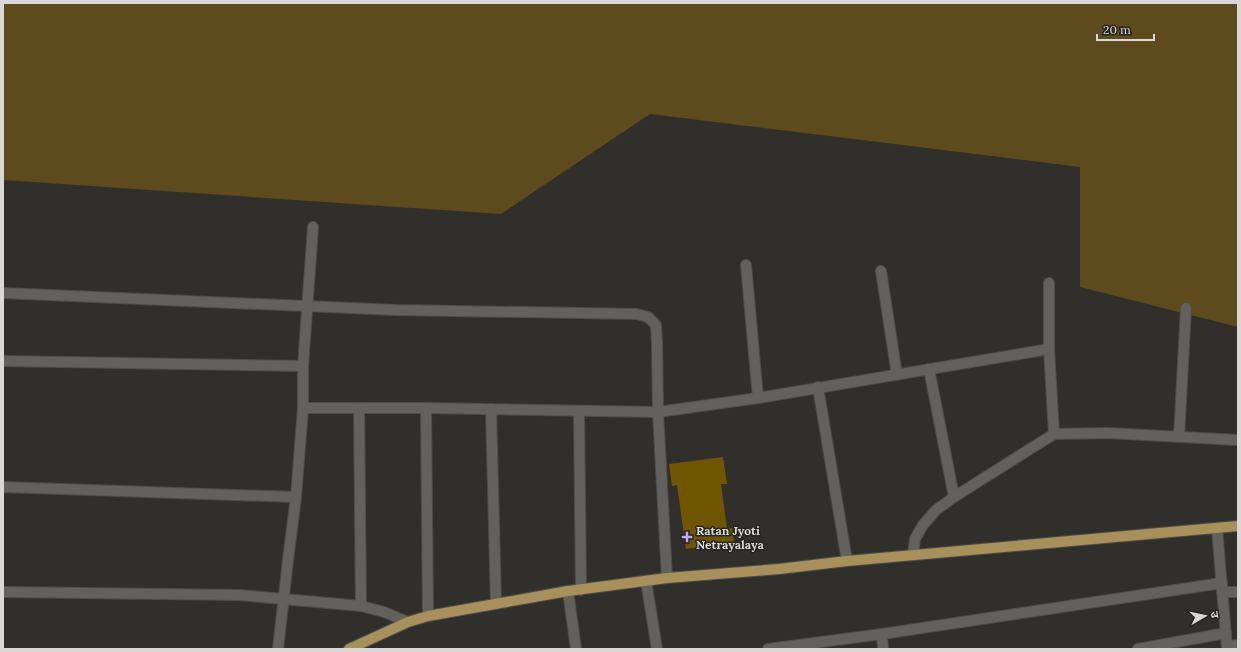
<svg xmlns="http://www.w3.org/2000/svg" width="1241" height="652" font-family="Lora,'Noto Sans Devanagari',serif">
<rect width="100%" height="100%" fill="#312f2c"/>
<!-- green -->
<polygon fill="#5d4a1d" points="3,3 1238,3 1238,327 1080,287 1080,167 650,114 501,214 3,180"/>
<!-- building -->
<polygon fill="#715601" points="723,457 727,484 721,484 727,529 732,528 734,542 686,549 677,485 672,486 669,464"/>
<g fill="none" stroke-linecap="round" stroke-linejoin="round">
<defs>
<g id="minor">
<polyline points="746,265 758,398"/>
<polyline points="881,271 897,375"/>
<polyline points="1049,283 1049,349 1054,434 1107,433 1238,440"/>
<polyline points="3,293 396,310 637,314 648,317 656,325 657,343 658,412 667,578"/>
<polyline points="3,361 303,366"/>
<polyline points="929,369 954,497"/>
<polyline points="818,387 847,561"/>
<polyline points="303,408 426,408 658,412 758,398 1049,349"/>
<polyline points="359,408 361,606"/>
<polyline points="426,408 428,616"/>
<polyline points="491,409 496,604"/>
<polyline points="579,411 581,590"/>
<polyline points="1179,437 1186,308"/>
<polyline points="3,487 296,497"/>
<polyline points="1217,528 1227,649"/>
<polyline points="913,555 915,539 923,525 936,510 954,497 1054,434"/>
<polyline points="646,581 657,649"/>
<polyline points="568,591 576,649"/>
<polyline points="3,592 239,595 361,606 384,612 408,622"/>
<polyline points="1222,592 1238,592"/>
<polyline points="882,634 883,649"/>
<polyline points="1227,646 1238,645"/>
<polyline points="278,649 288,560 296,497 303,408 303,366 313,227"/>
<polyline points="768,649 882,634 1222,583"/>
<polyline points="1138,649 1226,633"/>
</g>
<polyline id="major" points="349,649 408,622 428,616 568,591 667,578 779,569 847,561 1238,526"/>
</defs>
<!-- minor casing -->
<use href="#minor" stroke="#4f4d4a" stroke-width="12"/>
<!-- major casing -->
<use href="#major" stroke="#4f4d4a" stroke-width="12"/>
<!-- minor -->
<use href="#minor" stroke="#63615d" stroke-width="10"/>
<!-- major -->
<use href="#major" stroke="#a79059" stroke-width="10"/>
</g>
<!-- markers -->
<path fill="#bea9f5" stroke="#272522" stroke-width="1.5" d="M685 531h4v4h4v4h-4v4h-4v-4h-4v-4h4z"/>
<g text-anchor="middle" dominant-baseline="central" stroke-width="3" stroke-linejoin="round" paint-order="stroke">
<!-- poi labels -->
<g font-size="12" font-weight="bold" fill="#d9d8d6" stroke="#272522" text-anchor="start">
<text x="696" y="530">Ratan Jyoti<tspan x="696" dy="14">Netrayalaya</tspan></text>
</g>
</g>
<!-- border -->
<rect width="1241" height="652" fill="none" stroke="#d9d8d6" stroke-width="8"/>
<!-- north arrow -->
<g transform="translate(1205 616) rotate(81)" stroke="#272522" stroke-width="3" paint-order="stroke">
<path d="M0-3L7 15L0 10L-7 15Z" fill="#d9d8d6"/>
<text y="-6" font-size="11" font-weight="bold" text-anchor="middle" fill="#d9d8d6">उ</text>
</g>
<!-- scale -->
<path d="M1097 34v6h57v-6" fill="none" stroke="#d9d8d6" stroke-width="2"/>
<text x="1103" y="34" font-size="12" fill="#d9d8d6" stroke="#272522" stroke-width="3" paint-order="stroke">20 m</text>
</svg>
